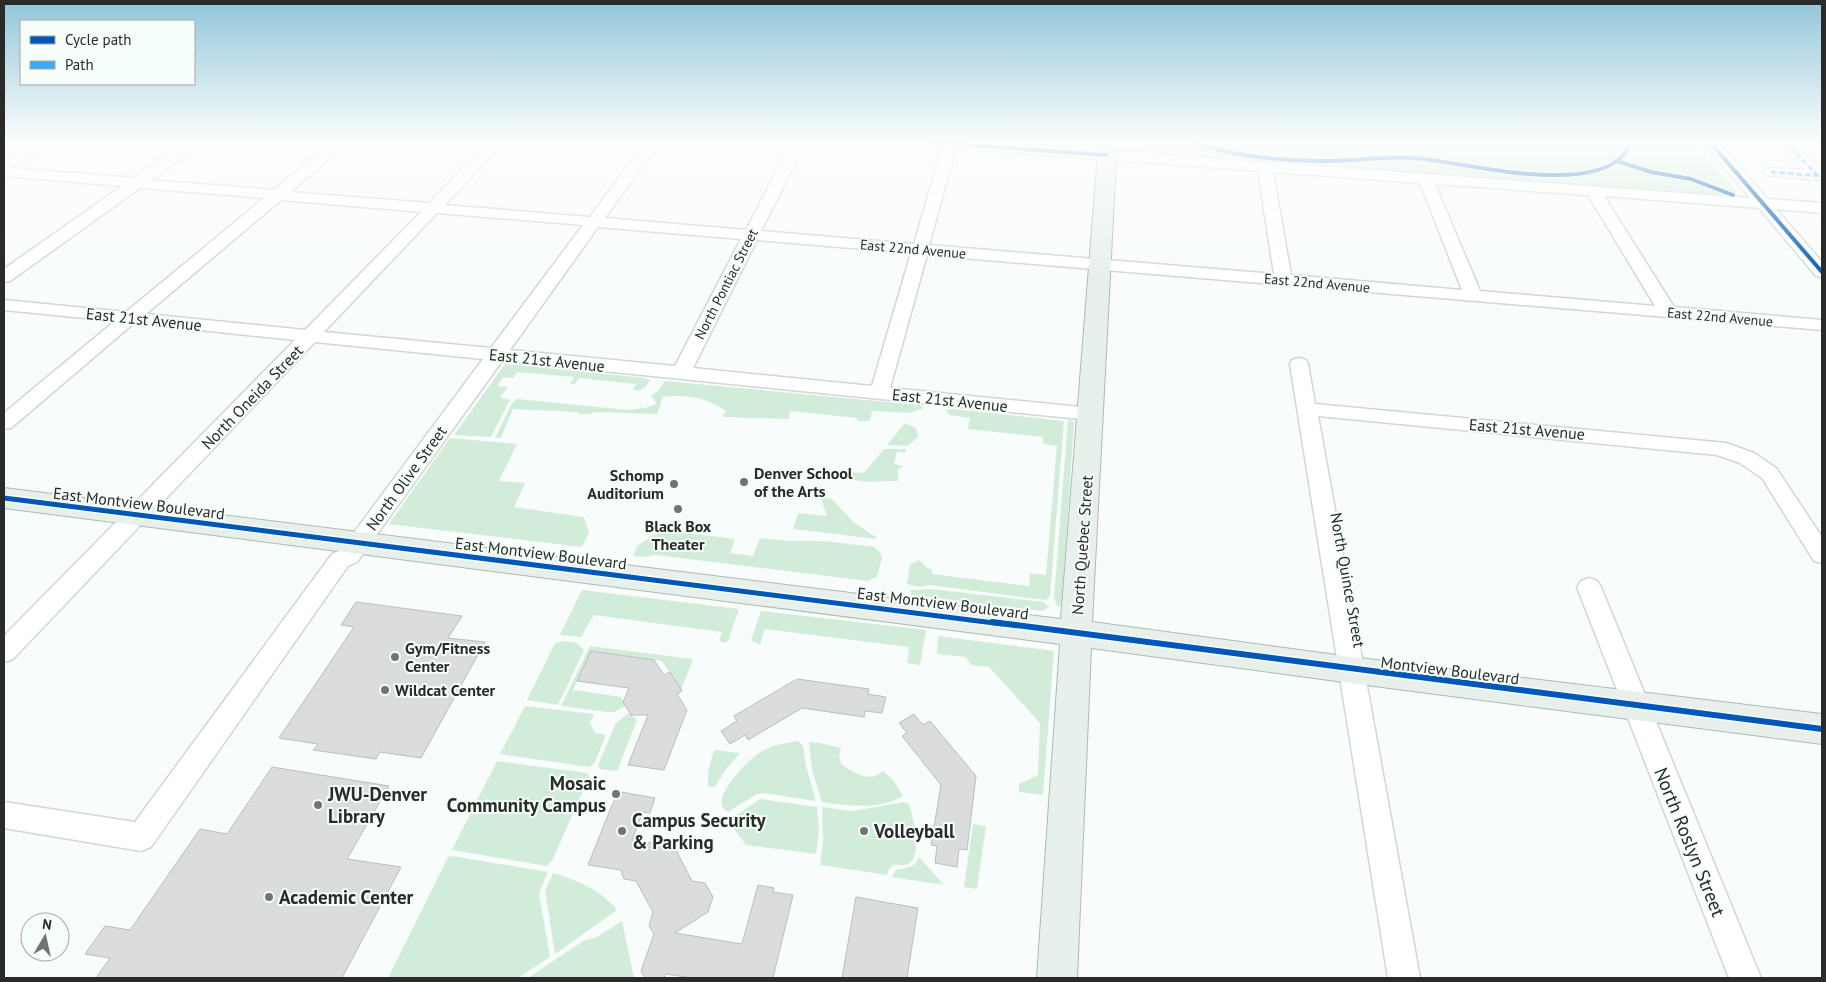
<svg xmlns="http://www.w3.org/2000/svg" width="1826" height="982" font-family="'PT Sans',sans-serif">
<rect width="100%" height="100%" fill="#f8fcfa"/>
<!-- green -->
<g fill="#d2ecda">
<polygon points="1119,141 1692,141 1740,197 1119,152"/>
<path d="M 505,364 L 645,378 L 650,380 C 646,387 642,392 633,390 L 636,384 L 579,378 L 575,384 L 570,384 L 574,377 L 518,372 L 513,378 L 503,377 L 497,386 L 508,387 L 500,397 L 510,400 L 491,437 L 454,435 Z"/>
<path d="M 665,381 L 919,405 L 924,408 L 909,413 L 872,411 L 870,421 L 857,421 L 857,418 L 790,411 L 789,419 L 723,417 L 724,413 L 727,412 C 708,398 686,394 663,397 L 657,414 L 592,412 L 591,414 L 579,414 L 579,412 L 513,409 L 501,438 L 495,438 L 512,403 L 517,399 L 627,410 L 645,408 L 657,404 L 651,396 L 657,392 Z"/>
<polygon points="952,409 1064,421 1050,596 1046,600 929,585 919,587 907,584 910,565 919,560 927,568 932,569 932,574 1029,586 1030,573 1046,575 1057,446 1043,444 1043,437 968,429 970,418 949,415 946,410"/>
<polygon points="1068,419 1074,422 1062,607 1057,606 1054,598"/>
<polygon points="905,423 916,428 918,437 907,446 887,445"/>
<polygon points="450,438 517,444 499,481 525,483 514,507 584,517 589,533 582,547 389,524"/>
<path d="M 884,449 L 906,449 L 905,453 L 897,452 L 894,464 L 903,466 L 898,470 L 898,481 C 878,480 855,487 840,471 L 864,473 Z"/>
<polygon points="820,496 832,499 853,522 876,537 876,539 793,529 798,513 827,516"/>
<polygon points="661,530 735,539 730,553 753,556 760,538 789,541 824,541 874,547 881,553 882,558 877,577 868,581 656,555 644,557 633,556 637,546"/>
<polygon points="931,589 1043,602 1049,607 1042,611 913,595 910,592 910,590"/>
<polygon points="582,590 739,609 728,641 725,643 719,641 722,632 594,615 581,637 560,635"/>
<polygon points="761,611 926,630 920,665 907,663 909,647 765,629 760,645 751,640"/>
<polygon points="938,636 1054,651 1043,795 1019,792 1019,784 1038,775 1040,723 989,667 971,665 966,657 937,654"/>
<polygon points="565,641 577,643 584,650 558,705 527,700 555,643"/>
<polygon points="590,646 693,659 681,690 662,661 591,651 573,690 621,697 625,706 614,712 607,712 561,706"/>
<polygon points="525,706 594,714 590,723 595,733 606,735 594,764 589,767 500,754"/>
<polygon points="629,713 637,720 617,771 600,769 598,765 616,723"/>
<path d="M 798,741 L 803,746 L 806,766 L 816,801 L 763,793 L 755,795 L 728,812 C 706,801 749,758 761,752 C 772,745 785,743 798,741 Z"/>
<path d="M 809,742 L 820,743 L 841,748 L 839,755 L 841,764 C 853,772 870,784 883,771 L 893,780 L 903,796 C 880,810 848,806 822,802 L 812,770 Z"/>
<polygon points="714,750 740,753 726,769 715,787 708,787 708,772"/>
<polygon points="497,761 587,773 589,777 553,859 547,866 452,850"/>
<polygon points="760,799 817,807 819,831 816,854 746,845 728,821"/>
<path d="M 904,802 L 909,804 C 913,815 923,858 908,864 C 898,868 891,859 887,875 L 820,865 L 823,842 L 822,807 L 853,811 Z"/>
<polygon points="973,824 986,826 977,889 964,887"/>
<polygon points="452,856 548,872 539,893 550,957 518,978 388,978 448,857"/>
<path d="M 919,857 L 944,885 L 892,877 L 896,870 C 907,867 914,869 919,857 Z"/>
<path d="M 553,873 C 579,881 599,889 617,910 L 555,954 L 545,891 Z"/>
<polygon points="622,921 634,978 528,978 583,941 597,937"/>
</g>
<!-- building -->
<g fill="#dadddc" stroke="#babebc">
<polygon points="356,602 462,616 448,638 485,642 421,758 380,752 376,759 313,750 318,744 279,738 354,627 341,625"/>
<polygon points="591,651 654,660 664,675 670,672 682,691 677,694 687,710 664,770 628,765 648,715 631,715 623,702 629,688 577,681"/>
<polygon points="797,679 869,689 868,694 886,697 882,713 865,711 864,717 802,708 748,740 745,735 730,744 721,731 737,721 734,716"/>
<polygon points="914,714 923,725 930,721 976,776 967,850 959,849 957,867 935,863 937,846 931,845 941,785 902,736 907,733 899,723"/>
<polygon points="272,767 389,786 347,859 401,867 342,978 96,978 110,958 85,954 105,926 130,930 200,829 227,834"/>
<polygon points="621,792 655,798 650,813 643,812 632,840 674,846 692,881 705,883 713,897 708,912 675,933 742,944 758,885 774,888 773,892 793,895 773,978 693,978 666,974 664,978 645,978 641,971 654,934 649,926 653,912 636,881 624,879 621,870 588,865 612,805 618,793"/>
<polygon points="856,897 918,908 907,978 842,978"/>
</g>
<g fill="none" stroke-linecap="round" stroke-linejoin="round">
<defs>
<g id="minor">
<path d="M 34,141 L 51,141 L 11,168 L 133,178 L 186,141 L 203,141 L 151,180 L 274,190 L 333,141 L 349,141 L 291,192 L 429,203 L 490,141 L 505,141 L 445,205 L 590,217 L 646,141 L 660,141 L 605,218 L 746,230 L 792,141 L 806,141 L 761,231 L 914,244 L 942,147 L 915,145 L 908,141 L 977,141 L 1750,198 L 1702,141 L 1717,141 L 1768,199 L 1822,203 L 1822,213 L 1776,209 L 1822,262 L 1822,277 L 1816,276 L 1759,208 L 1604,196 L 1674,307 L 1822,320 L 1822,330 L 927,255 L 890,388 L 1090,408 L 1097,409 L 1100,414 L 1097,419 L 1090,420 L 502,361 L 357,562 L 348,566 L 151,847 L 141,851 L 4,828 L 4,802 L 135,822 L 332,554 L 341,550 L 483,359 L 315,342 L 13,659 L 4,662 L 4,636 L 295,340 L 134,323 L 11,428 L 4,429 L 4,413 L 115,321 L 4,310 L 4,300 L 126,312 L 264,198 L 140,188 L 10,281 L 4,282 L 4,269 L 122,186 L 4,176 L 4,160 ZM 956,148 L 1258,171 L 1274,274 L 929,245 ZM 1273,172 L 1420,183 L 1462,290 L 1291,275 ZM 1435,184 L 1588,195 L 1655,306 L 1480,291 ZM 281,200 L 421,212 L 305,330 L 146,314 ZM 437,213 L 583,225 L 491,348 L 324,332 ZM 598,227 L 741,239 L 675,366 L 510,350 ZM 757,240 L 911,253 L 872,386 L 693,368 Z"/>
<polygon points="1778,141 1793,141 1822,172 1822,180 1766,175 1764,172 1766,169 1771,168 1805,170"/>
<polygon points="1299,358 1306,360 1308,364 1315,404 1726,443 1754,453 1776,468 1822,537 1822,563 1814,561 1762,478 1740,463 1717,455 1318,416 1420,978 1388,978 1290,364 1292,360"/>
<polygon points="1589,578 1597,581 1601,587 1761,978 1729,978 1577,587 1581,581"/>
</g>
<polygon id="major" points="1099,141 1117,141 1092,622 1351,657 1822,714 1822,744 1351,683 1091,648 1077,978 1037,978 1060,644 4,508 4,488 1061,619"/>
</defs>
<!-- minor casing -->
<use href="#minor" stroke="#d3d6d5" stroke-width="3"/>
<!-- major casing -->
<use href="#major" stroke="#acbbb2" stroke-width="2"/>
<!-- minor -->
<use href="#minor" fill="#fefffe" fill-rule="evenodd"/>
<!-- major -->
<use href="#major" fill="#e8f0ec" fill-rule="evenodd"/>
<!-- quiet -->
<g stroke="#3fa9f5" stroke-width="3" stroke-dasharray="5.5 3" stroke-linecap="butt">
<polyline points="1785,141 1818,176"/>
<polyline points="1771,172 1822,176"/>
</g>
<defs>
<g id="cycleway-far2">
<polyline points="915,141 1106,155"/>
<path d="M 1188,141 C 1231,156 1281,161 1327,161 C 1356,161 1385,156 1414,158 C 1460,161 1612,204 1631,141"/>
<polyline points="1709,141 1822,272"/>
<polyline points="1617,161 1651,172 1691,179 1733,195"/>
</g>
<polyline id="cycleway-far1" points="4,498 1002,624"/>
<polyline id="cycleway" points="992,622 1822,729"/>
</defs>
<!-- cycleway-far2 casing -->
<use href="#cycleway-far2" stroke="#f6fef9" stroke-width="6"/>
<!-- cycleway-far1 casing -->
<use href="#cycleway-far1" stroke="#f6fef9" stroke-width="8"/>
<!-- cycleway casing -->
<use href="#cycleway" stroke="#f6fef9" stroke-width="9"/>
<!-- cycleway-far2 -->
<use href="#cycleway-far2" stroke="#0057b8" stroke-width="4"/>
<!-- cycleway-far1 -->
<use href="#cycleway-far1" stroke="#0057b8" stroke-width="5"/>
<!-- cycleway -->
<use href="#cycleway" stroke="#0057b8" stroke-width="6"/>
</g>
<!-- sky -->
<linearGradient id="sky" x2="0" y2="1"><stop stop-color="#92c6d9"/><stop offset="0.51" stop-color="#fcfefd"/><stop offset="1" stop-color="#fcfefd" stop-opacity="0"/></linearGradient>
<rect width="1826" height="279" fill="url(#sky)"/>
<!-- markers -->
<g fill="#717472" stroke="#f6fef9" stroke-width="2">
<circle cx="744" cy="482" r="5"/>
<circle cx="674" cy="484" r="5"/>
<circle cx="678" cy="509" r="5"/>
<circle cx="395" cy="657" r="5"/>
<circle cx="385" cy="690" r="5"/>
<circle cx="616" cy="794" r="5"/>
<circle cx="318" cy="805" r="5"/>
<circle cx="622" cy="831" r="5"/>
<circle cx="864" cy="831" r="5"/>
<circle cx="269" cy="897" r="5"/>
</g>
<g text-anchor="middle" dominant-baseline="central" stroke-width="4" stroke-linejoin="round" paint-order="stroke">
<!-- far-street labels -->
<g font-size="14" fill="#292b29" stroke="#f6fef9">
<text transform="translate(913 249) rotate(5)">East 22nd Avenue</text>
<text transform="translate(1317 283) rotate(5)">East 22nd Avenue</text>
<text transform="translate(726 284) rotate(-63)">North Pontiac Street</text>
<text transform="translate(1720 317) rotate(5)">East 22nd Avenue</text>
</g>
<!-- street labels -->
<g font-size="16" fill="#292b29" stroke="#f6fef9">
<text transform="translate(144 319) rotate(6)">East 21st Avenue</text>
<text transform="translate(547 360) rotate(6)">East 21st Avenue</text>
<text transform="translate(252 397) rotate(-46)">North Oneida Street</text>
<text transform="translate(950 400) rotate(6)">East 21st Avenue</text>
<text transform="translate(1527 429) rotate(5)">East 21st Avenue</text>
<text transform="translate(406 478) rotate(-54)">North Olive Street</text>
<text transform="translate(139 503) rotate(7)">East Montview Boulevard</text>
<text transform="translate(1082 545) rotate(-86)">North Quebec Street</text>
<text transform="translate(541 553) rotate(7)">East Montview Boulevard</text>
<text transform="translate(1348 580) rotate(80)">North Quince Street</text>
<text transform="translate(943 603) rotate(7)">East Montview Boulevard</text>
<text transform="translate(1450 670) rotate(7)">Montview Boulevard</text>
</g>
<!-- poi labels -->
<g font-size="16" font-weight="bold" fill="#292b29" stroke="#f6fef9" text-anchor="start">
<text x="754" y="473">Denver School<tspan x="754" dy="18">of the Arts</tspan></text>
<text x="664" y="475" text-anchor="end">Schomp<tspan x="664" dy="18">Auditorium</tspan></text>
<text x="678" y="526" text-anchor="middle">Black Box<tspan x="678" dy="18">Theater</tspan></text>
<text x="405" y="648">Gym/Fitness<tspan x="405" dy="18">Center</tspan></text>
<text x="395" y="690">Wildcat Center</text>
</g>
<!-- near-poi labels -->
<g font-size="19" font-weight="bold" fill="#292b29" stroke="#f6fef9" text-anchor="start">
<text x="606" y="783" text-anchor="end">Mosaic<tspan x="606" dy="22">Community Campus</tspan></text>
<text x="328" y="794">JWU-Denver<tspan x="328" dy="22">Library</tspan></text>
<text x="632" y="820">Campus Security<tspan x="632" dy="22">&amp; Parking</tspan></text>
<text x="874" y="831">Volleyball</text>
<text x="279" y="897">Academic Center</text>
</g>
<!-- near-street labels -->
<g font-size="19" fill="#292b29" stroke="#f6fef9">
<text transform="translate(1690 842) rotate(68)">North Roslyn Street</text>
</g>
</g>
<!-- border -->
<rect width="1826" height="982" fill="none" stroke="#292b29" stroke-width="10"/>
<!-- legend -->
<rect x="20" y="20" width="175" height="65" fill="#f6fef9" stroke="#a4aaa6"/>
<rect x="30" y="36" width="25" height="8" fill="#0057b8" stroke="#a4aaa6"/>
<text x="65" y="45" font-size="15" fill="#292b29">Cycle path</text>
<rect x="30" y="61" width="25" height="8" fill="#3fa9f5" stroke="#a4aaa6"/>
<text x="65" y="70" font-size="15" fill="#292b29">Path</text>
<!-- north arrow -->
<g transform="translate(45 937) rotate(9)"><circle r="24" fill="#f6fef9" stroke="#a4aaa6"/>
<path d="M0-4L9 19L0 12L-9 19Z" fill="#717472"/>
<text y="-8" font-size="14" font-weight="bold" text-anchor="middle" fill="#292b29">N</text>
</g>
</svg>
